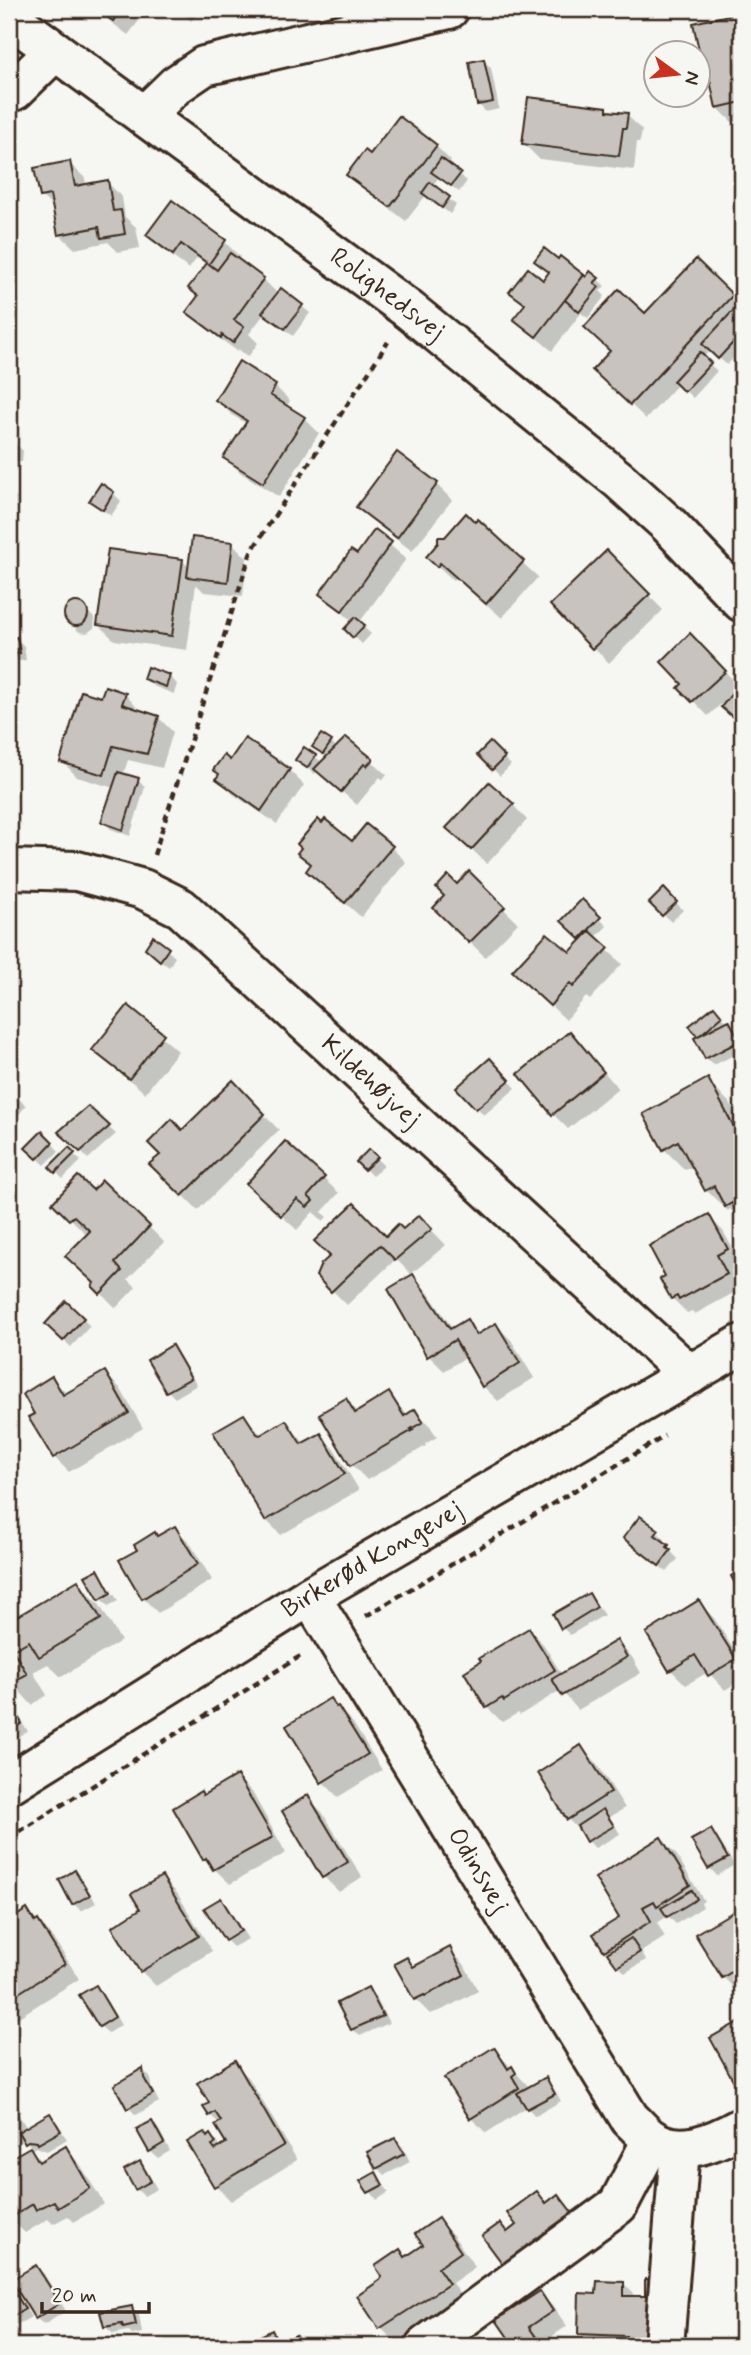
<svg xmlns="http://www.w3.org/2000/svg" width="751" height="2355" font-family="Mynerve,sans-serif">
<rect width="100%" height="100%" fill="#f6f6f2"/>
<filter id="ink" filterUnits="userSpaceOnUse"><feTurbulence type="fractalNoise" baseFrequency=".0143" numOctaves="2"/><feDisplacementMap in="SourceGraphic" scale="14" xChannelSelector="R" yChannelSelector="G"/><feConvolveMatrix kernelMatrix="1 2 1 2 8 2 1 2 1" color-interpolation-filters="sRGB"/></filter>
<g filter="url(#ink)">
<!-- shadow -->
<g fill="#0003">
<polygon points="94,9 148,9 128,35"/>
<polygon points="179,9 203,9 191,21"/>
<polygon points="742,14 742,120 732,122 717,107 708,64 703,58 695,25"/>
<polygon points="484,61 491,68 499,109 486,112 479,105"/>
<polygon points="607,108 611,113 627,115 642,130 640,142 637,142 634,170 539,159 524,144"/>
<polygon points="436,146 451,161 448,165 467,181 459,192 439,177 432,186 456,205 450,214 426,195 406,221 364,189 349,174 371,156"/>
<polygon points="69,163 85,178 86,186 107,182 122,197 125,217 136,227 140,248 118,252 108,242 75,249 59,234 55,209 41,196"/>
<polygon points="172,202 225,242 240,257 237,260 263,279 278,294 281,290 310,313 293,336 265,313 249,334 258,343 248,357 238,349 237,351 204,327 189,312 200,297 207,265 197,258 189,269 163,250 148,235"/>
<polygon points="560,259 586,279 597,279 605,286 600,291 605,296 588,318 581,313 552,351 515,319 526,306 512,292 543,283 550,274 537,261 558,261"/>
<polygon points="696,262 741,305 742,303 742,348 727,365 710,350 703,358 717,371 693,398 678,384 646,419 610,385 645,316"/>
<polygon points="275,386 290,401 286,407 304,418 319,433 279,497 241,473 226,458 247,424 232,415 217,400"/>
<polygon points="9,443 15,443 23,451 22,462 9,461"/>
<polygon points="437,485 452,500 412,551 373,521 358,506"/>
<polygon points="9,490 17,498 16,512 9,511"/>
<polygon points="113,493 121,501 111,516 91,501"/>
<polygon points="478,522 538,577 502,618 456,577 453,580 428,557 445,538"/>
<polygon points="375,532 406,559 359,623 371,634 362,644 346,629 353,622 321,594 358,556"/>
<polygon points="232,543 247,558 243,596 204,592 196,584 187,650 114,640 99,625 183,561 190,569"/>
<polygon points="607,552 663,610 609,663 552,605"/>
<polygon points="72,603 81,604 95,619 94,628 87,633 79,632 65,617 66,609"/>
<polygon points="17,639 24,646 26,660 19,661 11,653"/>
<polygon points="705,651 740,687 742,684 742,725 721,704 708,716 681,688"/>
<polygon points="169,676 177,684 174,694 153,686 145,679"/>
<polygon points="125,694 140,711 158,717 173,732 162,768 128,760 123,775 138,780 145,787 130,836 111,829 103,822 114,788 77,777 62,761 102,699"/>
<polygon points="346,739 387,775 383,780 380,777 357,805 317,770 315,774 297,760 315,756 322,763 327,758 314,747 331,742 337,748"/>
<polygon points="490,745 511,765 500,776 479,755"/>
<polygon points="230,762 289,770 304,785 277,824 233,794 218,779"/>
<polygon points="513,805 527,820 487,864 464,842"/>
<polygon points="352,843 391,847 406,862 361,917 308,870 312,865 299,853"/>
<polygon points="469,874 518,923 485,957 435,908"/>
<polygon points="664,890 683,910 671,922 652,903"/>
<polygon points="582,901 607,926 595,938 622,964 590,1000 586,997 566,1020 529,985 571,955 584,941 563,921"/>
<polygon points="154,939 175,957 169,967 154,956"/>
<polygon points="128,1008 178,1051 145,1093 94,1050"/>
<polygon points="721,1016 736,1030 742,1041 742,1051 714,1065 706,1058 700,1037 691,1026"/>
<polygon points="570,1033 618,1088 568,1129 553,1114"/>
<polygon points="497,1067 516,1088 484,1115 459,1088"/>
<polygon points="707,1081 729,1102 742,1127 742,1221 730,1209 728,1211 706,1190 694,1166 685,1170 664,1149"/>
<polygon points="233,1083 279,1130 198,1210 152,1164"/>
<polygon points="9,1089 26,1106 12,1122 9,1119"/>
<polygon points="88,1109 116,1134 88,1159 61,1132"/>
<polygon points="42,1133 59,1151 45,1165 27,1148"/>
<polygon points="285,1143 339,1193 322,1212 327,1217 323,1221 313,1212 297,1230 263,1199"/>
<polygon points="69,1150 81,1161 63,1179 51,1167"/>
<polygon points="369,1151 384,1166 372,1176 358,1162"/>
<polygon points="93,1192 149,1227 164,1242 128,1279 136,1287 116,1308 94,1286 96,1284 88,1236 55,1203"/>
<polygon points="708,1216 723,1231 742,1265 731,1271 741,1289 695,1314 692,1311 687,1313 672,1298 668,1276"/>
<polygon points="419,1217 446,1245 411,1274 396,1259 347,1305 318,1276 386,1238 403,1232"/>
<polygon points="412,1276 427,1291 453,1329 466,1321 480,1335 496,1325 511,1340 534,1378 498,1401 483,1386 466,1357 444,1371 429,1356"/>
<polygon points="66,1303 90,1326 71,1347 47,1324"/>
<polygon points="172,1347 179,1355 197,1385 175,1398 168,1391 150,1361"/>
<polygon points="105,1373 120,1388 143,1428 69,1472 54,1457 37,1414 52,1379 68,1395"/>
<polygon points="389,1394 408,1416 415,1411 430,1426 437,1437 425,1444 426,1446 367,1480 352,1465 322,1414 346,1400 359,1413"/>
<polygon points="244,1416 262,1436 286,1422 305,1444 320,1435 335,1450 359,1490 281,1535 266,1520"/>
<polygon points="640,1518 665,1539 662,1542 678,1559 667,1572 632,1545"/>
<polygon points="175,1528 190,1543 212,1580 158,1613 143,1598 139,1550"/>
<polygon points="97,1571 112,1591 100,1597"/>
<polygon points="78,1582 99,1604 121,1641 61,1677 48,1664 33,1672 47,1695 32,1705 9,1680 9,1614 11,1613 17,1619"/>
<polygon points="114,1594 118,1601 108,1606 102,1600"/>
<polygon points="589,1595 604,1615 570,1635 563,1628"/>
<polygon points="699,1603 714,1618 742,1663 742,1679 725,1690 708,1672 686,1685 671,1670 649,1634"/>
<polygon points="529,1630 544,1645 562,1675 617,1642 632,1657 641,1673 578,1710 561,1690 520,1715 518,1713 502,1722 487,1707"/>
<polygon points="9,1687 19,1703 9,1710"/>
<polygon points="330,1700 353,1723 382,1770 338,1797 323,1782 288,1726"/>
<polygon points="14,1713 28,1731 9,1743 9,1716"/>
<polygon points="581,1747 596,1762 625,1808 610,1817 620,1834 595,1848 568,1819"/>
<polygon points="237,1777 252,1792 286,1853 230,1884 204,1859 204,1796"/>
<polygon points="307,1797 322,1812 362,1877 339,1892 324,1877"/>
<polygon points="710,1831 718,1838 734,1865 717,1876 710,1868 693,1841"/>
<polygon points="661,1839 676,1854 704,1901 701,1903 703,1907 676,1924 668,1916 657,1923 665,1937 641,1952 646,1960 625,1973 605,1950"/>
<polygon points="75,1873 83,1880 96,1903 81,1911 74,1904"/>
<polygon points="162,1878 177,1893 212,1951 156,1986 141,1971 143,1910"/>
<polygon points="220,1900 228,1907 248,1939 233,1947 226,1940"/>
<polygon points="27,1911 53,1937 79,1979 14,2020 9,2015 9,1940 11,1939 9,1923"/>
<polygon points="736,1912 742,1919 742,1989 738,1992 723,1977"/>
<polygon points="449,1949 464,1964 478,1991 442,2010 430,2014 415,1999 407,1959 416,1967"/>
<polygon points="96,1987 103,1995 121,2025 108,2033 100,2026"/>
<polygon points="368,1989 375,1996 389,2023 360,2036 352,2029"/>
<polygon points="742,2022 742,2086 735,2079 713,2038"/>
<polygon points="494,2049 530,2088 545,2079 553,2087 561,2101 535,2116 527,2107 486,2133 471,2118"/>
<polygon points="234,2063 249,2078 297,2160 231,2201 216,2186 208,2138 210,2137 221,2148 228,2143 220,2124 210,2115 212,2104"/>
<polygon points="143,2070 150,2077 151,2087 159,2102 136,2115 129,2108"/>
<polygon points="9,2091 21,2111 18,2113 27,2129 50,2115 67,2139 47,2151 36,2147 31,2150 43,2162 65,2149 80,2164 104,2204 74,2222 68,2216 53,2224 48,2219 25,2233 10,2218 9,2161 32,2147 25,2140 9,2150"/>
<polygon points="151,2123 159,2130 170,2151 158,2158 150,2151"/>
<polygon points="395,2140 403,2147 410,2162 385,2175 377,2168"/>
<polygon points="139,2163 147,2171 157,2189 144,2196 136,2189"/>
<polygon points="375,2174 389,2192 377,2200 363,2181"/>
<polygon points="438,2220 453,2235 475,2267 452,2283 463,2299 396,2343 381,2328 359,2296 425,2245"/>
<polygon points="36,2267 44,2274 66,2311 44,2325 36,2318"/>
<polygon points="9,2281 31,2317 16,2326 9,2320"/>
<polygon points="647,2281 661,2346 592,2346 579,2333 597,2296 624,2284 638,2298 647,2298"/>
<polygon points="540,2293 554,2308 567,2326 543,2343 545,2346 516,2346 498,2321"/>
<polygon points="131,2308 139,2315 142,2333 132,2335 128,2331 113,2334 105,2326"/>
<polygon points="271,2332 283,2344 295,2337 304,2346 243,2346"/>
</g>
<!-- building -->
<g fill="#c8c3be" stroke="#3b2a1e" stroke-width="2">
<polygon points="96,9 122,9 113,21"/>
<polygon points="742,12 742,102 716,108 705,58 701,59 693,23"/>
<polygon points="484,59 493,102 477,105 469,62"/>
<polygon points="528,97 607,107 607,111 628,113 626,128 623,128 619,156 522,144"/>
<polygon points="399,116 437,145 390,207 346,175 365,150 370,154"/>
<polygon points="441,158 461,173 451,186 431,172"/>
<polygon points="70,161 75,186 108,180 113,211 121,210 125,234 101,238 99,227 58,235 50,195 40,197 34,168"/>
<polygon points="430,182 450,197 442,208 422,193"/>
<polygon points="172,200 226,240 209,264 217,270 230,253 264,278 234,320 244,327 233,343 222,335 221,338 186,312 198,296 188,288 207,263 181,244 173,255 146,235"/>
<polygon points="544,248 558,259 560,256 584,275 536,337 513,319 525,304 509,292 528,268 543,280 549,272 534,261"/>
<polygon points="696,259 733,295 630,405 592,370 610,351 584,327 619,289 645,313"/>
<polygon points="590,271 599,278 594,283 599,287 579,312 565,300 584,275 586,277"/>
<polygon points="281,288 303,305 285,329 262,313"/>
<polygon points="742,301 742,333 718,359 702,344"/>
<polygon points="700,352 711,363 684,392 673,381"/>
<polygon points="239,361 276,385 270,395 305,417 263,483 223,458 247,421 215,400"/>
<polygon points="397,452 438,483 397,538 356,507"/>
<polygon points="101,483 114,492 103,510 89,501"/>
<polygon points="466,513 475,522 478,519 524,561 486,604 440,563 437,567 426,557 438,543 438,537 445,537"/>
<polygon points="375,529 392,542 342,611 319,594 351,550 357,554"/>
<polygon points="192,537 233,542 228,582 187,577"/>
<polygon points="108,549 183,559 172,636 97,625"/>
<polygon points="607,550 650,594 592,649 550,605"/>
<circle cx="76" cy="614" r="12"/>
<polygon points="355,617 365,625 353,638 344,629"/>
<polygon points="690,633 726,671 692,702 678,688 682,684 661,662"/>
<polygon points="17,637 20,653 10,654 9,638"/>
<polygon points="147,667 170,675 166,687 143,679"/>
<polygon points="742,681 742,711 735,719 721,707"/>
<polygon points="105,686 126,693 122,704 159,716 147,754 113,746 104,775 60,762 81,691 101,697"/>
<polygon points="321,734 332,741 323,754 312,747"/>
<polygon points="346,737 373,759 367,766 364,764 341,792 314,769"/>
<polygon points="245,738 290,769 261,811 216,779 219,774 213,770 224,755 230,760"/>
<polygon points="490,742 505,757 492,770 477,755"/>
<polygon points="304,747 316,755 307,768 295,760"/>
<polygon points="118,772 139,778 123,830 101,822"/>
<polygon points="489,782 514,804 471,850 446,828"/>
<polygon points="318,819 322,823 325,819 352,841 366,824 393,846 345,903 306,871 311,864 297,853 301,848 297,844"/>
<polygon points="469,871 505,907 469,943 433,908 444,896 436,888 448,875 457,884"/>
<polygon points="664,888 677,902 662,916 649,903"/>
<polygon points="582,899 601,917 580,939 561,921"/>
<polygon points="590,931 609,948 573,987 570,983 550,1006 512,971 547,933 570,952"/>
<polygon points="153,936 169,948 160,961 145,948"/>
<polygon points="128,1005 164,1034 129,1079 92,1050"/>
<polygon points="714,1006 722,1016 698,1037 689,1026"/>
<polygon points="729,1020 740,1041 705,1059 694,1038"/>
<polygon points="570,1031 604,1072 552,1115 518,1074"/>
<polygon points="490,1058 510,1080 476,1109 456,1088"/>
<polygon points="708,1078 742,1142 742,1216 739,1218 732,1203 725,1207 714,1186 705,1191 678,1141 663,1150 643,1114"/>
<polygon points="233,1080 265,1114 182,1196 149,1164 160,1155 148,1143 172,1119 182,1130"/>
<polygon points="88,1106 110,1126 80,1152 58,1132"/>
<polygon points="42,1131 53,1142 37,1159 25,1148"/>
<polygon points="285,1141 325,1177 308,1196 313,1201 307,1207 297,1199 281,1216 246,1184"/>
<polygon points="69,1147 75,1153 55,1173 49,1167"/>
<polygon points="369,1149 378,1157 364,1170 356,1162"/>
<polygon points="78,1176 93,1190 102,1180 150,1226 115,1263 122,1271 100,1294 92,1286 94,1283 65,1256 90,1231 74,1216 69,1220 52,1203"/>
<polygon points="354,1203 386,1236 398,1224 403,1229 419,1215 432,1229 395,1260 380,1245 331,1292 316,1276 321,1264 330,1256 314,1241"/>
<polygon points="709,1214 728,1249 717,1255 727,1274 679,1300 677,1296 671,1299 660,1279 665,1276 649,1246"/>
<polygon points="413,1274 450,1329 467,1319 476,1335 496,1323 520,1363 482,1387 455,1340 427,1357 388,1289"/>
<polygon points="66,1301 84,1318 63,1341 45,1324"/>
<polygon points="172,1345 191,1378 166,1392 147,1360"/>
<polygon points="105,1371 129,1413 53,1458 28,1417 34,1414 23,1394 52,1376 63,1395"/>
<polygon points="389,1392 404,1416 415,1409 423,1422 411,1429 413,1430 350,1466 319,1414 346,1398 355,1413"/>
<polygon points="244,1414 257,1434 260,1435 286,1420 301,1444 321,1433 345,1474 265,1521 213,1432"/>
<polygon points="640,1516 659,1530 655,1535 669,1545 667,1547 671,1550 659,1566 623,1538"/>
<polygon points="175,1526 198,1564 142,1599 119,1560 137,1550 134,1545 155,1532 157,1536"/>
<polygon points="98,1569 111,1593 99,1600 85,1576"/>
<polygon points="742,1569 742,1596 731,1576"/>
<polygon points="78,1580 101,1619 39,1657 29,1641 13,1650 27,1674 9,1684 9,1612 12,1610 16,1617"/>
<polygon points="589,1593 597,1607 561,1629 553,1614"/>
<polygon points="699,1600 736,1659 708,1676 695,1655 669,1671 646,1633"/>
<polygon points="529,1628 555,1670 504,1701 502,1698 486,1708 464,1672 481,1661 479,1658"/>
<polygon points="617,1640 627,1657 562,1696 552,1679"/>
<polygon points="330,1698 336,1707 338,1706 368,1754 321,1783 286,1726"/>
<polygon points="14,1711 22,1723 9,1732 9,1714"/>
<polygon points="581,1745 611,1792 567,1820 538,1773"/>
<polygon points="237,1775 273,1837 213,1870 206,1858 203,1860 173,1808 201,1791 203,1795"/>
<polygon points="308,1795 348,1862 322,1878 282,1811"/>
<polygon points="603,1809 614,1826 586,1842 577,1826"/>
<polygon points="711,1829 728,1858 708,1869 691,1840"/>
<polygon points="661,1837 690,1885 657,1906 654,1901 643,1907 651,1921 604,1951 593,1934 619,1918 595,1878"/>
<polygon points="75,1870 90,1895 72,1905 59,1880"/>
<polygon points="162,1876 199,1936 140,1972 112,1927 140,1909 131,1894"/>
<polygon points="692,1890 697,1899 667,1917 661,1908"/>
<polygon points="221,1898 241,1931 225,1941 204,1908"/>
<polygon points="27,1909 35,1922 38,1920 65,1964 9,1999 9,1921"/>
<polygon points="736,1910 742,1920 742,1965 722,1978 695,1934"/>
<polygon points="631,1938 640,1952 617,1967 607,1953"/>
<polygon points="450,1947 464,1975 425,1996 424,1995 414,2000 394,1964 407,1957 413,1967"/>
<polygon points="96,1985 115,2017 99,2027 79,1995"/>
<polygon points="368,1987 383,2016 351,2030 337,2003"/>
<polygon points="742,2020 742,2075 733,2080 710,2038"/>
<polygon points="494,2047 508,2069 512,2066 516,2073 512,2076 519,2088 470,2119 444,2078"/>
<polygon points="235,2060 284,2145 214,2187 187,2142 204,2132 207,2137 210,2134 216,2143 212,2146 215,2150 226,2143 215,2125 221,2121 215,2112 209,2116 203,2107 209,2103 197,2083"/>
<polygon points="143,2068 144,2078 153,2094 127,2109 114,2085"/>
<polygon points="546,2077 555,2094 527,2109 517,2093"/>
<polygon points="50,2113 61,2131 38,2144 37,2142 28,2141 25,2143 18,2132"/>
<polygon points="152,2121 164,2143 149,2152 136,2129"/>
<polygon points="395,2138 404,2154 376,2169 367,2152"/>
<polygon points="66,2146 90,2188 58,2208 54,2201 36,2210 33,2204 9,2219 9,2159 30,2147 39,2162"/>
<polygon points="140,2161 151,2181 135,2190 124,2170"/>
<polygon points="376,2172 383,2185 368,2193 360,2181"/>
<polygon points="537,2191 546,2203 558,2194 574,2215 505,2267 482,2236 500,2223 507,2232 516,2225 507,2213"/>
<polygon points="438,2218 461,2252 438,2268 449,2284 379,2329 357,2296 380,2280 382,2277 375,2266 400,2249 405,2257 423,2245 415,2234"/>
<polygon points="36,2265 60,2303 35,2319 11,2280"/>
<polygon points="645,2279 661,2280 660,2297 648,2296 646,2346 626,2346 626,2336 578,2334 579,2293 596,2294 597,2281 624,2282 624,2296 645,2296"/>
<polygon points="9,2283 25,2309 9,2319"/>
<polygon points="540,2291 553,2311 529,2327 536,2337 522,2346 514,2346 496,2320"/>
<polygon points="132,2306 136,2325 123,2328 122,2324 104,2327 100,2312"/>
<polygon points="272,2330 279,2344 296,2335 301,2346 240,2346"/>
</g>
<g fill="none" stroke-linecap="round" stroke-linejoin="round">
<defs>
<g id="minor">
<path id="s1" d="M 9,17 L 409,310 L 619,480 L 669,525 L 742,602"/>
<polyline points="9,93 15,90 55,51"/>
<polyline points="144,116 176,85 204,66 449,9"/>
<path id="s2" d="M 9,869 L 77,871 L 143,889 L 181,908 L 690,1375"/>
<path id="s3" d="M 310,1596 L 630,2119 C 637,2125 643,2133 650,2138 C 679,2159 715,2142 742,2127"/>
<polyline points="425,2346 618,2205 652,2140"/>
<polyline points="664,2346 680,2149"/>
</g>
<g id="major">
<path id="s4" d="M 9,1784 L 310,1596 L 742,1344"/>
</g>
</defs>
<!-- minor casing -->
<use href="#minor" stroke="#3b2a1e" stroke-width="44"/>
<!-- major casing -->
<use href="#major" stroke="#3b2a1e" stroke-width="44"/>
<!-- path -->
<g stroke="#3b2a1e" stroke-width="4.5" stroke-dasharray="7 5" stroke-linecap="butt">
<polyline points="154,855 251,552 388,342"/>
<polyline points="366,1616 665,1436"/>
<polyline points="9,1838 302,1655"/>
</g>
<!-- minor -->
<use href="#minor" stroke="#f6f6f2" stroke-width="38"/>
<!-- major -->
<use href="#major" stroke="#f6f6f2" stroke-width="38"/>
</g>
</g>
<g text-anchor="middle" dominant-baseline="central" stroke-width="7" stroke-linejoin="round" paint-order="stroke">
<!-- street labels -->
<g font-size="26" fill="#3b2a1e" stroke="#f6f6f2">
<text stroke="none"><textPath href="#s1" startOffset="469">Rolighedsvej</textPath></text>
<text stroke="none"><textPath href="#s2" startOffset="436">Kildehøjvej</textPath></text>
<text stroke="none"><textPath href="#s4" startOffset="427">Birkerød Kongevej</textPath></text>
<text stroke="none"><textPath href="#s3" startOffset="322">Odinsvej</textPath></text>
</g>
</g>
<!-- margin -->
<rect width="751" height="2355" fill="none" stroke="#f6f6f2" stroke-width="35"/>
<rect x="18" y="18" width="716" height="2320" fill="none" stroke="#3b2a1e" stroke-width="2.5" filter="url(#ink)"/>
<!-- north arrow -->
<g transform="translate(677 74) rotate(105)"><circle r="33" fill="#f6f6f2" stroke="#aba49d" stroke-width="2"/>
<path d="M0-5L12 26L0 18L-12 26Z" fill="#c8321e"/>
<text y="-10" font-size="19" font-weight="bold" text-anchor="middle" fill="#3b2a1e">N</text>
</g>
<!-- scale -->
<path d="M42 2302v10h107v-10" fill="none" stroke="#3b2a1e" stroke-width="3.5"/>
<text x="52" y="2302" font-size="21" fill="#3b2a1e" stroke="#f6f6f2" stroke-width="5" paint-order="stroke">20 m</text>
</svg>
